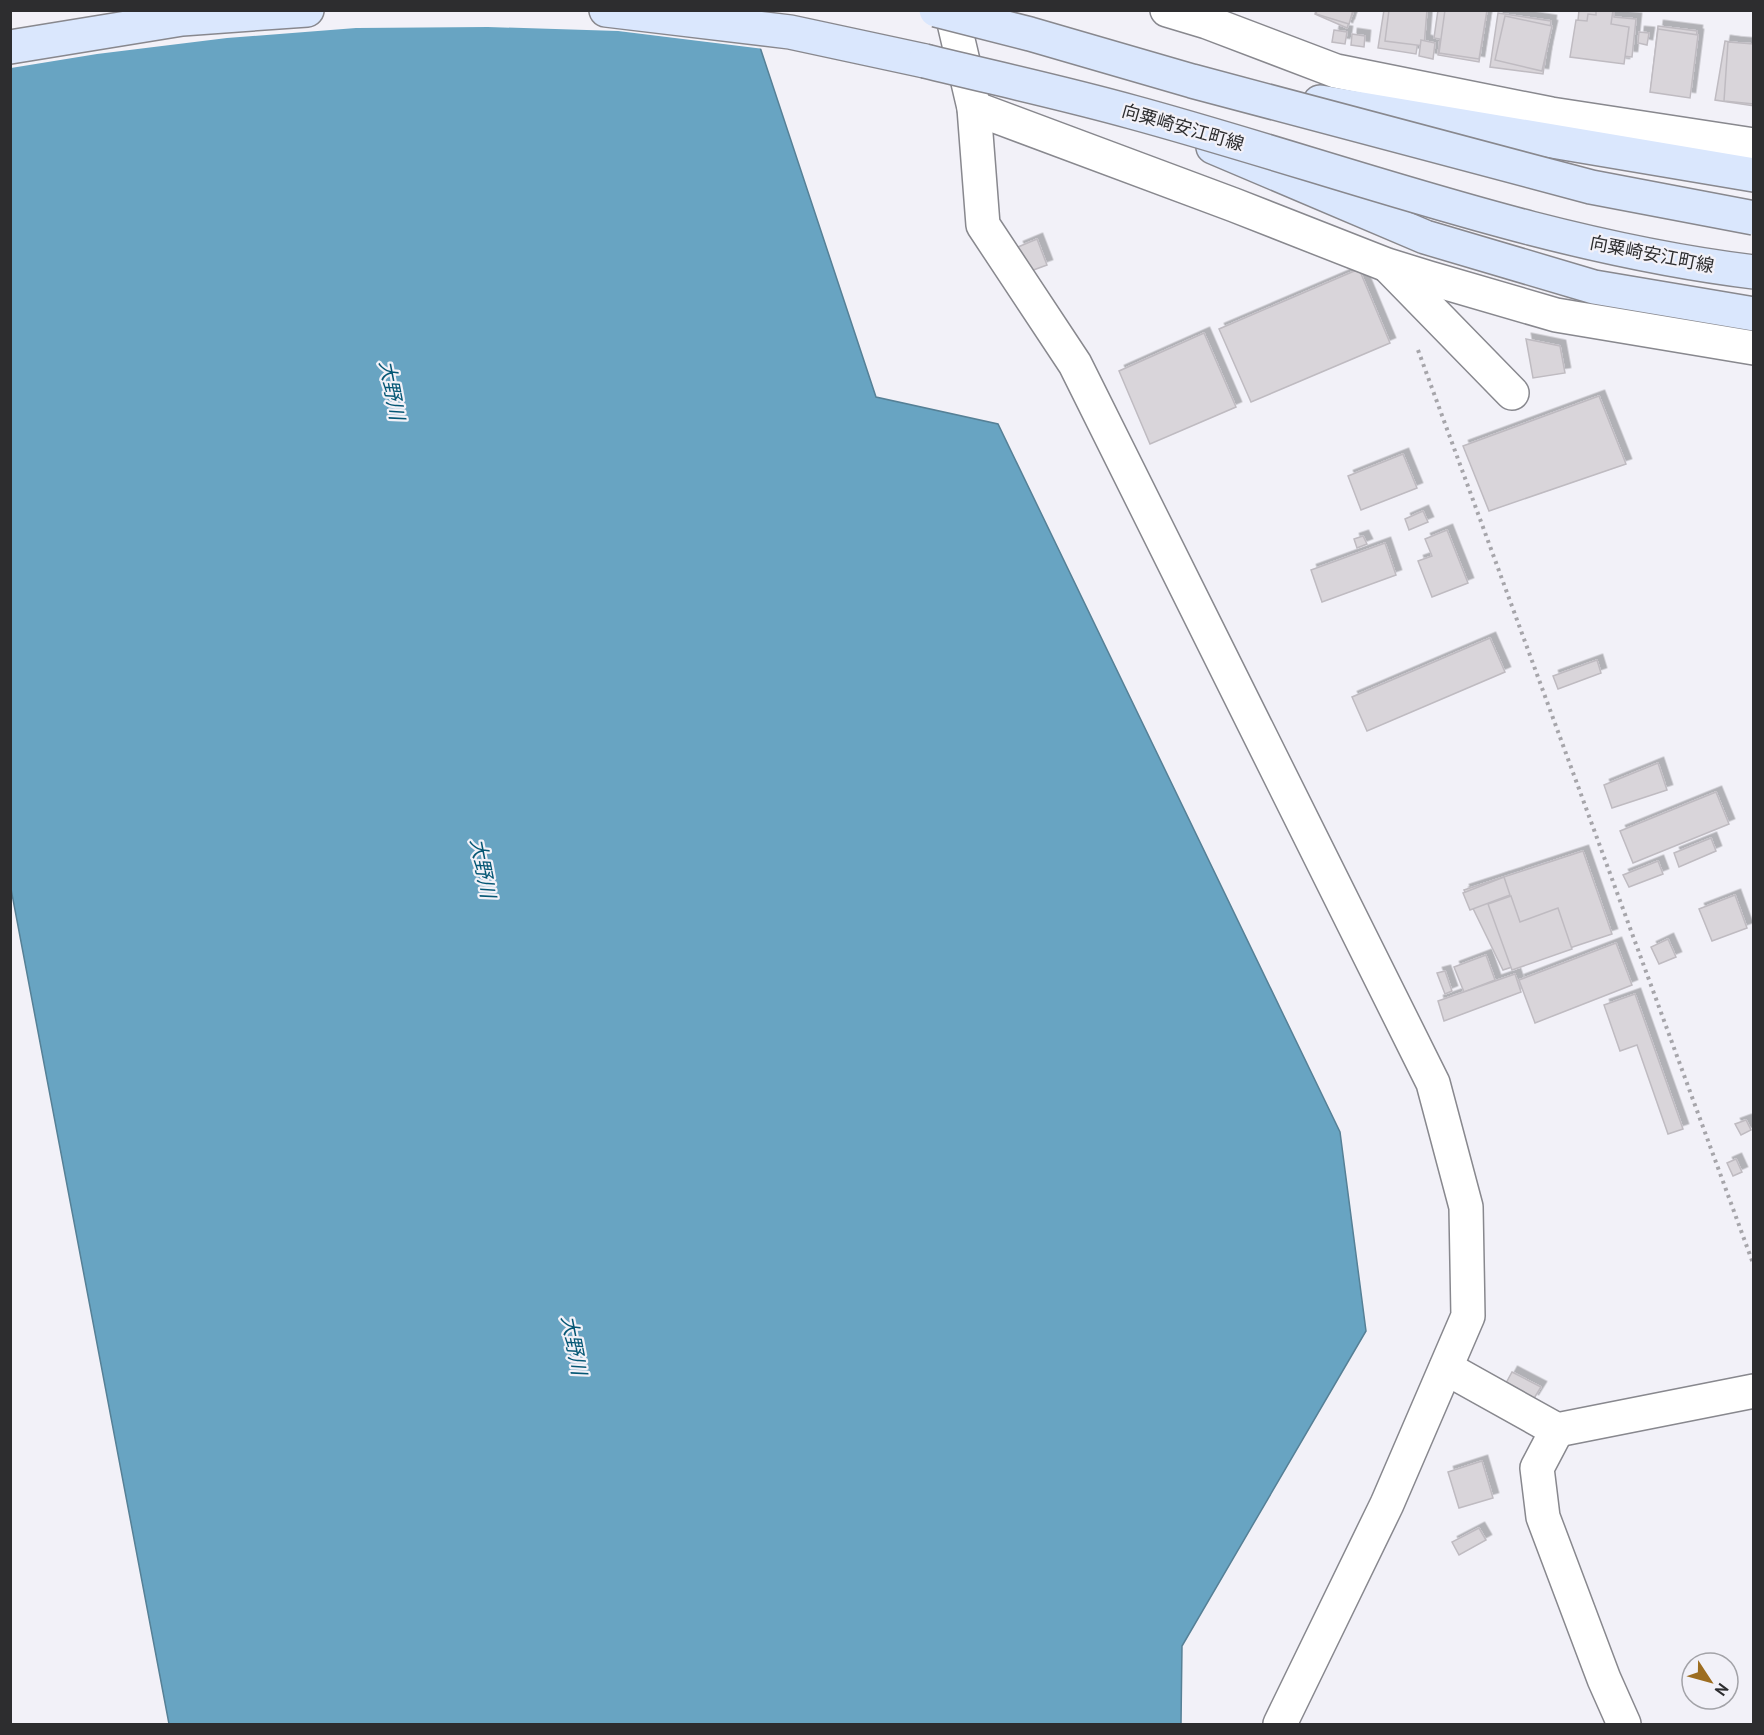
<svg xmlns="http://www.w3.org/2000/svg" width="1764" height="1735" font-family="'PT Sans','Noto Sans JP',sans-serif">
<defs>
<filter id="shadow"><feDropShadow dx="5.5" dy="-5.5" stdDeviation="0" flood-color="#0004"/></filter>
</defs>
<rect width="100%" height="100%" fill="#f2f1f8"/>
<!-- water -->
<polygon fill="#68a4c2" stroke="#568096" stroke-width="1.5" points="10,11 748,11 876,397 998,424 1340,1132 1366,1331 1182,1646 1181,1724 169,1724 11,889"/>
<!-- pier -->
<polygon fill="#f2f1f8" points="752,10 765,49 618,31 488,27 356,28 227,38 97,54 11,68 11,11"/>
<!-- building -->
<g fill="#d9d5da" stroke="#bfbbc1" stroke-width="1.5" filter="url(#shadow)">
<polygon points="1316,10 1354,10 1347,28 1315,14"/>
<polygon points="1317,10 1353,10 1349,24 1316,14"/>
<polygon points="1384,10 1423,10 1416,54 1378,48"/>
<polygon points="1389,10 1427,10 1424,46 1385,41"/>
<polygon points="1438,10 1487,10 1479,62 1438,55 1440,39 1434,38"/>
<polygon points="1445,10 1487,10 1479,59 1439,53"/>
<polygon points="1579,10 1614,10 1614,17 1636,19 1632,57 1575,51"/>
<polygon points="1596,10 1613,10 1611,24 1629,27 1624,64 1570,57 1576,20 1587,21 1588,14 1596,15"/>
<polygon points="1498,13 1551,21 1543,74 1490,67"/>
<polygon points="1505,16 1552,26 1542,71 1495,60"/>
<polygon points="1658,26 1697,31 1689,92 1651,87"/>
<polygon points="1658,29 1698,35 1690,98 1650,92"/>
<polygon points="1334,30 1347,32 1345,44 1332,42"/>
<polygon points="1639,32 1649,33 1647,45 1638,43"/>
<polygon points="1352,34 1365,36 1364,47 1351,45"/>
<polygon points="1421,40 1435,43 1433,59 1419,56"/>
<polygon points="1725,41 1754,46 1754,106 1715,100"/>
<polygon points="1728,42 1754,44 1754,104 1724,101"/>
<polygon points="1037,239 1047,265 1028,272 1018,247"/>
<polygon points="1359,269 1390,343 1251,402 1219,329"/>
<polygon points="1204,333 1236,407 1150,444 1119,371"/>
<polygon points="1526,339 1560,346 1565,373 1533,378"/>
<polygon points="1599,396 1626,464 1489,511 1463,446"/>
<polygon points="1403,454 1417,488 1361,510 1348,476"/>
<polygon points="1423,511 1428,522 1409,530 1405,519"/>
<polygon points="1447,530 1468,583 1432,597 1418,561 1432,556 1425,539"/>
<polygon points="1363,536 1367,544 1357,548 1354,539"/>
<polygon points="1385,543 1396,575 1322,602 1311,570"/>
<polygon points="1490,638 1505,672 1367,731 1352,697"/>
<polygon points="1597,660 1601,673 1558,689 1553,676"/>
<polygon points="1658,763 1667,790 1612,808 1604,785"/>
<polygon points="1716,792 1729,824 1633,863 1620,831"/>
<polygon points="1711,838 1716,851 1679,867 1674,853"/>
<polygon points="1583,851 1612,934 1503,970 1464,890"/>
<polygon points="1658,861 1663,874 1629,887 1623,875"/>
<polygon points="1504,877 1510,895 1470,910 1463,893"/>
<polygon points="1735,895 1747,928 1712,941 1699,909"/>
<polygon points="1511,896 1520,922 1558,908 1572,949 1512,970 1488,904"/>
<polygon points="1668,939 1676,957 1659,964 1651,947"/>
<polygon points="1616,943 1632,985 1535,1023 1519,980"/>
<polygon points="1486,955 1495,980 1464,992 1454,967"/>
<polygon points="1445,971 1452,991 1445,994 1437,973"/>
<polygon points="1515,974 1521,992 1444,1021 1438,1001"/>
<polygon points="1635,994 1683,1129 1668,1134 1637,1045 1620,1051 1604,1005"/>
<polygon points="1746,1120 1751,1130 1741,1135 1735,1124"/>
<polygon points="1736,1159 1742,1172 1733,1176 1727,1163"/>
<polygon points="1512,1372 1541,1387 1533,1400 1505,1385"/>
<polygon points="1482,1461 1493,1498 1459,1508 1448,1472"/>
<polygon points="1479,1528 1486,1540 1459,1555 1452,1542"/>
</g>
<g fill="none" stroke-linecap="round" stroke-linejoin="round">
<defs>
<g id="street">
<polyline points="951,10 974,108 983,225 1075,364 1433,1083 1466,1207 1468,1316 1387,1504 1280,1724"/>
<polyline points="1167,10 1207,22 1336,71 1551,114 1754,145"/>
<polyline points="974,108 1234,205 1387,265 1429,278 1556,315 1754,348"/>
<polyline points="1390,268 1512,393"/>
<polyline points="1446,1368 1557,1430 1754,1391"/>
<polyline points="1557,1430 1537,1468 1543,1517 1604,1679 1624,1724"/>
</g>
<g id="secondary">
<polyline points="606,10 790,32 925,61"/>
<polyline points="10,47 182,19 307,10"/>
<polyline points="1320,102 1754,175"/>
<polyline points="1213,147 1425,237 1594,287 1754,314"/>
</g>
</defs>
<!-- street casing -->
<use href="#street" stroke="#88888e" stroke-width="36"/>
<!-- secondary casing -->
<use href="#secondary" stroke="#88888e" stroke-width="36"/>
<!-- path -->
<polyline stroke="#a6a5aa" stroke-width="4" stroke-dasharray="3 4.5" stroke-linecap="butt" points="1418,350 1754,1266"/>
<!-- street -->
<use href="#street" stroke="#fff" stroke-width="33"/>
<!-- secondary -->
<use href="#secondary" stroke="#dae7fd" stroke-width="33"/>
<defs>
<g id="secondary-bridge">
<polyline points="936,10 1030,34 1192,81 1591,187 1754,218"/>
<path d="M 925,61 C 994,78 1064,93 1132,112 C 1338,168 1540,246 1754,272"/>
</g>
</defs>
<!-- secondary-bridge casing -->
<use href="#secondary-bridge" stroke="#88888e" stroke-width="36" stroke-linecap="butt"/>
<!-- secondary-bridge -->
<use href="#secondary-bridge" stroke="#dae7fd" stroke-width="33"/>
</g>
<g text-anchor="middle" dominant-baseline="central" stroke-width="4.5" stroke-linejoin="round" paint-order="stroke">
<!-- street labels -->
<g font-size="18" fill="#2d2d2f" stroke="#f2f1f8">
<text transform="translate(1183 127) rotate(16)">向粟崎安江町線</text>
<text transform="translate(1652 254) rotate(11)">向粟崎安江町線</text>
</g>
<!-- water labels -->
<g font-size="20" font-style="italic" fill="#055775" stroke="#f2f1f8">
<text transform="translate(392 390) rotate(79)">大野川</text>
<text transform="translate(483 868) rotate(79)">大野川</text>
<text transform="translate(574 1345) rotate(79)">大野川</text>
</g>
</g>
<!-- border -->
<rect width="1764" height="1735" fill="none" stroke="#2d2d2f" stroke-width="24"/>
<!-- north arrow -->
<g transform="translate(1710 1681) rotate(126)"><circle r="28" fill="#f2f1f8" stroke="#a3a3a8" stroke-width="1.5"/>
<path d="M0-4.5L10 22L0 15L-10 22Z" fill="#9d6d20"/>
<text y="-9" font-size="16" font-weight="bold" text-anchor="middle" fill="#2d2d2f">N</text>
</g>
</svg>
